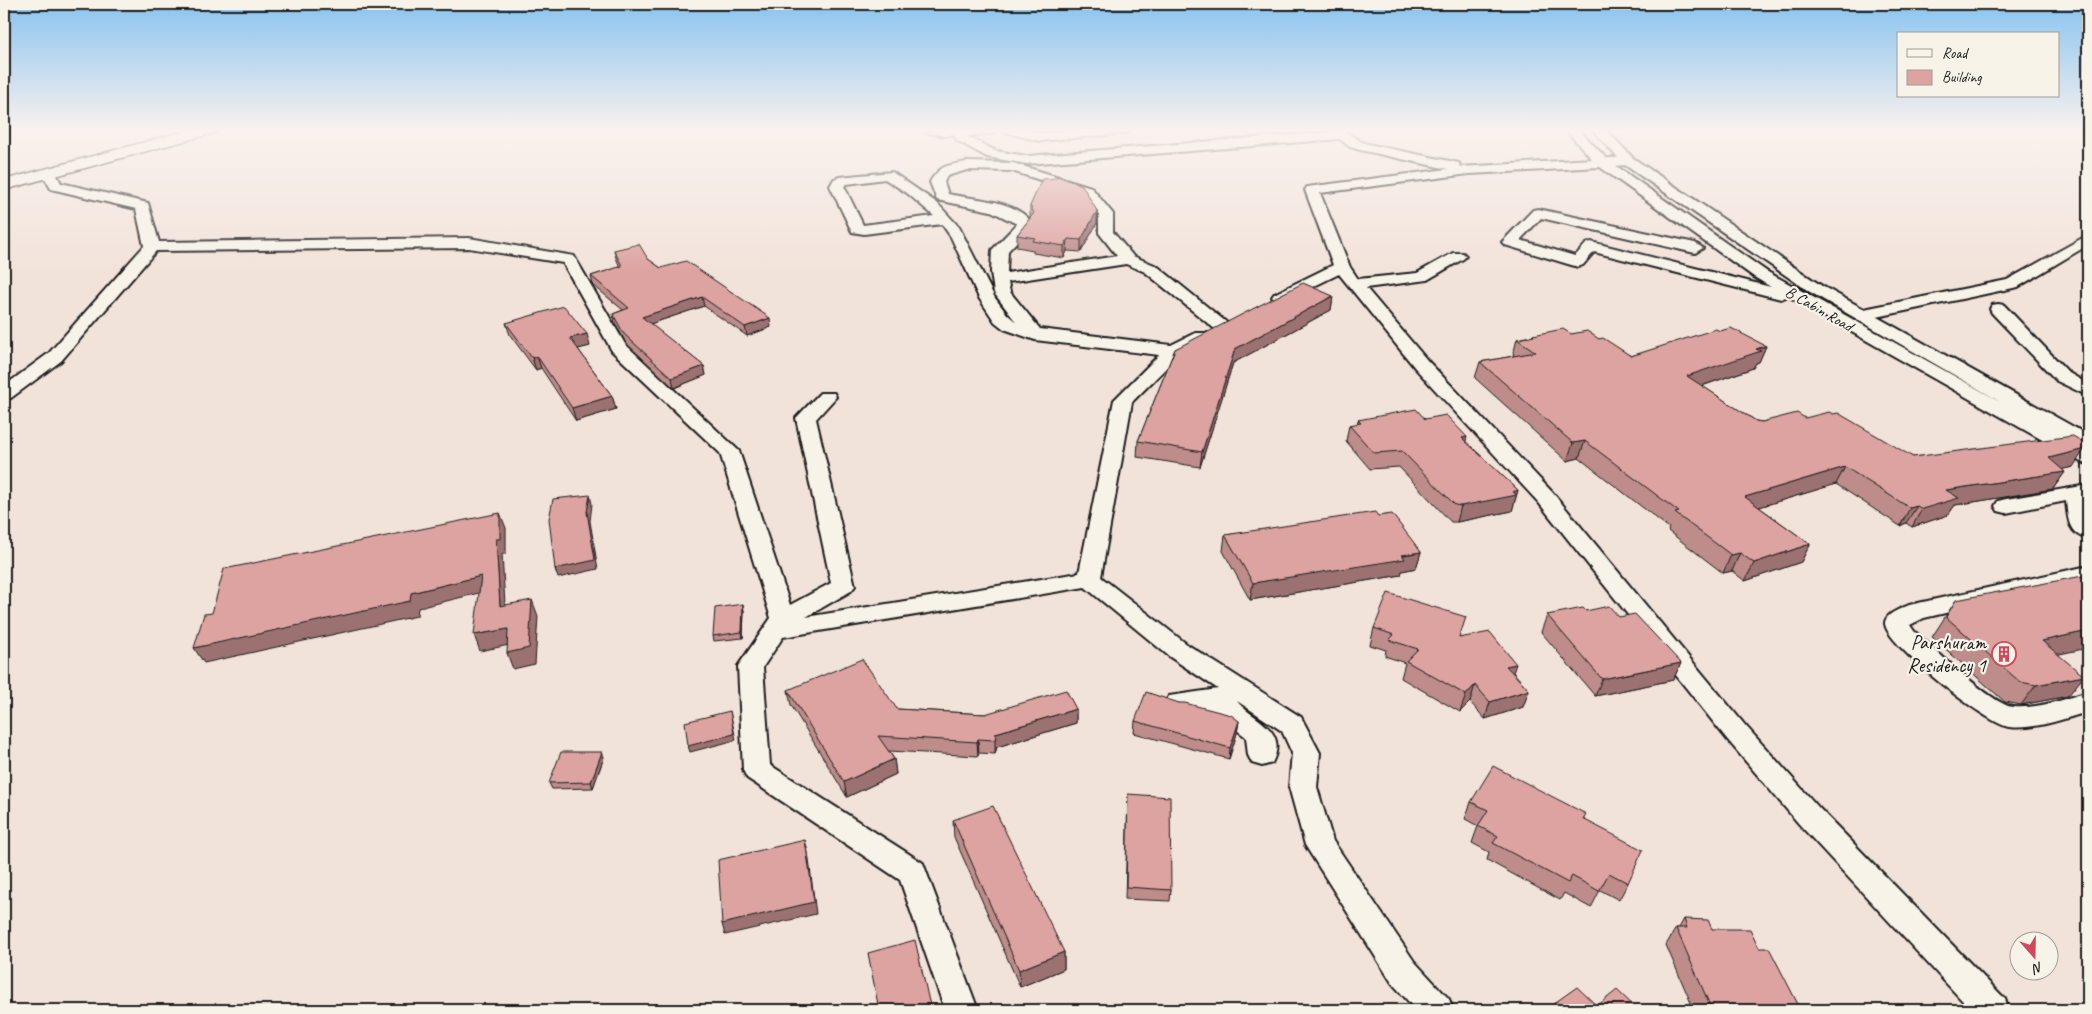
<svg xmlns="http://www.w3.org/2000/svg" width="2092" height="1014" font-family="Caveat,sans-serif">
<rect width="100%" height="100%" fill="#f2e3da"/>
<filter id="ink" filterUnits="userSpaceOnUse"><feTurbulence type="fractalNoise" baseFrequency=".02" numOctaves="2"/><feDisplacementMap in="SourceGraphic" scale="10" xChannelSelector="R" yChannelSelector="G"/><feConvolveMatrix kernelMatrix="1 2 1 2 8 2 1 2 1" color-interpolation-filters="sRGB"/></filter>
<g filter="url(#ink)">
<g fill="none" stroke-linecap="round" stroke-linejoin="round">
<defs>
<g id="minor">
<path d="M 924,129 L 1000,129 L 994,133 L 967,136 L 996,151 L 1027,156 L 1330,132 L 1328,129 L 1342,129 L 1360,141 L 1368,144 L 1459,163 L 1460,167 L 1592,159 L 1565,129 L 1578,129 L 1606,158 L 1618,158 L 1592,129 L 1605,129 L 1633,158 L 1822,286 L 1864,309 L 2007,280 L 2088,235 L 2088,245 L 2018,287 L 1877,317 L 2088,435 L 2088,449 L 2085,448 L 2088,450 L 2088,464 L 2081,462 L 1788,296 L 1781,299 L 1594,252 L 1583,265 L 1578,267 L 1505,245 L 1502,242 L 1505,239 L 1533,210 L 1538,209 L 1695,243 L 1703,248 L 1695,253 L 1541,218 L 1520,240 L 1575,256 L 1586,244 L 1591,242 L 1771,287 L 1754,277 L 1600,167 L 1469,174 L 1320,193 L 1350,267 L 1358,279 L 1417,273 L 1453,253 L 1463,253 L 1466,256 L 1463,259 L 1427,280 L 1366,288 L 1427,360 L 1553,493 L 1744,724 L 1819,808 L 2005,999 L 2009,1010 L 1971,1010 L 1799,824 L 1726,738 L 1539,503 L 1415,368 L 1339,274 L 1286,300 L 1274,300 L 1272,297 L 1274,294 L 1333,265 L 1305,190 L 1307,187 L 1448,169 L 1360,150 L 1350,147 L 1340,139 L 1027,164 L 987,157 L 956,140 L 955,134 L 944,136 L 926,132 ZM 1625,165 L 1810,292 L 2001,402 L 1766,271 L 1616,166 Z"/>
<polygon points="1002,129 1022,129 1040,133 1089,129 1133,129 1127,133 1040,141 1004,132"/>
<path d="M 967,162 L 1013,163 L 1091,187 L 1113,214 L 1113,232 L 1133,256 L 1157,266 L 1231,326 L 1228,330 L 1216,330 L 1145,272 L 1126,264 L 1008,282 L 1010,292 L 1040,329 L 1171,345 L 1195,333 L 1207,333 L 1210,337 L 1207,341 L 1179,355 L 1132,402 L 1101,577 L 1188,645 L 1301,717 L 1320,753 L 1317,787 L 1333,841 L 1414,961 L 1449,999 L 1453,1010 L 1416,1010 L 1392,983 L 1305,845 L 1289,787 L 1292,753 L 1282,731 L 1237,701 C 1250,719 1290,728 1272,763 L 1262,766 L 1252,763 L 1248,755 L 1246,737 L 1209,709 L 1178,713 L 1169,710 L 1165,703 L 1169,696 L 1218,689 L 1170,657 L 1085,587 L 783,637 L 763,667 L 770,765 L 923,863 L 978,1010 L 945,1010 L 900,880 L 747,778 L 743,770 L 738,666 L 771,618 L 720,453 L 612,351 L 563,263 L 469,248 L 156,251 L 61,361 L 11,398 L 4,400 L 4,386 L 49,353 L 144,246 L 136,209 L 51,189 L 42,173 L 49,169 L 54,170 L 61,183 L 148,203 L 159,242 L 469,238 L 574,256 L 625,344 L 739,451 L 790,605 L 831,583 L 796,418 L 820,393 L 834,393 L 836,397 L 816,419 L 855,586 L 851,591 L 806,617 L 1079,573 L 1114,400 L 1159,355 L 1035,340 L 1004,329 L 995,322 L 979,298 L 951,237 L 942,224 L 864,234 L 852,232 L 830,186 L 834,179 L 839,177 L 892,172 L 937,203 L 959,227 L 995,298 L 1007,314 L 1016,322 L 994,293 L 991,272 L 992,250 L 1017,224 L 991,211 L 937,200 L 930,182 C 940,165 948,165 967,162 ZM 967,170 L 1012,171 L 1081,193 L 1099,214 L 1099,233 L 1117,256 L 1007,273 L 1008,251 L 1033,224 C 1016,199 975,200 948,194 L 944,182 L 947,176 ZM 885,179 L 907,193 L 934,216 L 863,225 L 844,186 L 847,184 Z"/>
<polygon points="1998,304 2004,305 2069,373 2088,384 2088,396 2057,381 1992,313 1990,309 1992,305"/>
<path d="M 2088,485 L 2088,497 L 2086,498 L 2088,539 C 2068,534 2068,519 2066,501 L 2006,513 L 1998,511 L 1995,506 L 1998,501 L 2006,499 Z"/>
<path d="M 2088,566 L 2088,580 L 1924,618 L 1910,625 L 1914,631 C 1931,646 1994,706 2013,707 C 2038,709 2065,699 2088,692 L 2088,712 L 2081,714 C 2060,720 2032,730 2009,727 C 1987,724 1884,643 1885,623 C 1886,613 1901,609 1909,605 Z"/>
</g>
<polygon id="primary" points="193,129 219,129 217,132 4,190 4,180"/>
</defs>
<!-- minor casing -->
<use href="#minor" stroke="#1c1c1c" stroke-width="4"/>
<!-- primary casing -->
<use href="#primary" stroke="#1c1c1c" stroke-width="3"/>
<!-- minor -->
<use href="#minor" fill="#f7f3e8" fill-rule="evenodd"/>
<!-- primary -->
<use href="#primary" fill="#f7f3e8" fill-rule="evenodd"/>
</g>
<!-- wall -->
<g fill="#be8c8a" stroke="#1c1c1c">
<polygon points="1030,206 1097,223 1081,252 1067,251 1064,258 1033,253 1033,250 1017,247 1017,235 1030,218"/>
<polygon points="614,250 648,259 661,268 771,327 747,336 704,306 650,324 704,366 706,375 674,388 626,343 615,323 613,314 623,310 593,285 591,276 620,267 616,258"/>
<polygon points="1333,296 1331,310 1233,363 1200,467 1137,457 1138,441 1175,349"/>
<polygon points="506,323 590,346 578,349 612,396 616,409 576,421 541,368 536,370 510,335"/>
<polygon points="1720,331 1766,346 1759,362 1756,363 1753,368 1702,386 1756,421 1762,422 1805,418 1913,457 2073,467 2062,469 2065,472 2053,489 1955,505 1948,515 1912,527 1906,523 1900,526 1836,484 1759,507 1810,544 1801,562 1745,581 1732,571 1723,573 1668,531 1669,528 1579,458 1567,461 1475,378 1480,362 1514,356 1513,355 1517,339 1532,336 1533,335 1571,334 1599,339 1631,356"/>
<polygon points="1425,419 1466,442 1518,490 1512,511 1457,522 1451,522 1399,467 1370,469 1346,441 1349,425 1357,424 1358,420"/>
<polygon points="1378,516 1421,552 1416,568 1402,571 1401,575 1250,600 1223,551 1225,535"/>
<polygon points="1956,600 2058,654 2068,696 2021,705 2005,702 1932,637"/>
<polygon points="744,610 743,638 714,641 713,636"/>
<polygon points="1586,611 1619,617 1681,663 1673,680 1595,696 1541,632 1547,615"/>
<polygon points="1374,628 1460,638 1513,672 1529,690 1523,707 1485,719 1470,702 1460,712 1401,678 1405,663 1385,656 1386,650 1370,645"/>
<polygon points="788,690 897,709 985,714 1076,709 1076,723 997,747 995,754 979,753 978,756 889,751 894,759 896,774 847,797 791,705"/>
<polygon points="1179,703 1239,721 1237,733 1229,759 1134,733 1135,721"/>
<polygon points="604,757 593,788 552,789 549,783"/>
<polygon points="1128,794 1171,890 1170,901 1125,899"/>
<polygon points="1471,802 1584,819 1628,883 1619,900 1600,890 1591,908 1564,893 1560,900 1487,860 1489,852 1472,843 1478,826 1465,819"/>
<polygon points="953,820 1064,952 1064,969 1020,987 954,837"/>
<polygon points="1684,919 1712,929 1759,948 1801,1010 1694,1010 1666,945 1676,928 1679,928"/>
</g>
<!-- shaded-wall -->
<g fill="#9b7271" stroke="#1c1c1c">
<polygon points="1097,211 1097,223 1081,252 1081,240"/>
<polygon points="1068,239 1067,251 1064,258 1064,246"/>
<polygon points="1333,296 1331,310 1233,363 1200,467 1202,452 1235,349"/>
<polygon points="702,297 704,306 644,326 642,317"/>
<polygon points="770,318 771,327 747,336 745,327"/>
<polygon points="587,334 590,346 574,350 570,338"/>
<polygon points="1766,346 1759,362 1756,363 1753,368 1681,393 1687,376"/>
<polygon points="537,356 541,368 536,370 532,358"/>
<polygon points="704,366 706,375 674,388 672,378"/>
<polygon points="612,396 616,409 576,421 572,408"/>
<polygon points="1467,437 1463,452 1462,438"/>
<polygon points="1585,441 1579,458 1567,461 1573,443"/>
<polygon points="2085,449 2073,467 2038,475 2049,458"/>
<polygon points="1845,467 1836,484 1736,514 1745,497"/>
<polygon points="2065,472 2053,489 1955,505 1948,515 1912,527 1922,509 1946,490"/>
<polygon points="1518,490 1512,511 1457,522 1461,506"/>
<polygon points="590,495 592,504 590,521 598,569 558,578 555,569 587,512"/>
<polygon points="1917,506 1906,523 1900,526 1910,508"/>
<polygon points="500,513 506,528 506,554 502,554 506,622 500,606 496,539"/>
<polygon points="1810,544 1801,562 1745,581 1754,563"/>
<polygon points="1421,552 1416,568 1402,571 1401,575 1250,600 1253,583"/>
<polygon points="1740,553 1732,571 1723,573 1731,555"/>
<polygon points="481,576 487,591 418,608 417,616 204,663 194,648 411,593"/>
<polygon points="532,600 538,616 535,664 513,669 507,653"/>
<polygon points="743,604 744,610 743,638 742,632"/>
<polygon points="508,629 514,644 480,651 474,635"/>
<polygon points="2088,631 2088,648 2027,661 2042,641"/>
<polygon points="1681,663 1673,680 1595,696 1602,679"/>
<polygon points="1516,664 1510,681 1506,666"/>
<polygon points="2084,676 2068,696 2021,705 2036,685"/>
<polygon points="1475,685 1470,702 1460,712 1466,695"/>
<polygon points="1529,690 1523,707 1485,719 1490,702"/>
<polygon points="1076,709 1076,723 997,747 995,754 995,740 996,733"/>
<polygon points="730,711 736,740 690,752 688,746"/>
<polygon points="1239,721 1237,733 1229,759 1230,748"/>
<polygon points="978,739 979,753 978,756 977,742"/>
<polygon points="602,752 604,757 593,788 591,782"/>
<polygon points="894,759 896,774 847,797 844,782"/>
<polygon points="805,840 808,852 816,914 725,935 722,924"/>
<polygon points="1064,952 1064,969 1020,987 1019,970"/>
</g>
<!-- building -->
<g fill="#dda3a1" stroke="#1c1c1c">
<polygon points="1057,176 1082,185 1097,211 1081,240 1068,239 1064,246 1033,241 1035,238 1017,235 1034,213 1030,206 1042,179 1056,178"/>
<polygon points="639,244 648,259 661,268 686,261 770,318 745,327 702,297 642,317 704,366 672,378 624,334 613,314 629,308 591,276 622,266 614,250"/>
<polygon points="1303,283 1333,296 1235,349 1202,452 1138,441 1175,349"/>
<polygon points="564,306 587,334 570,338 612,396 572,408 537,356 532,358 506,323"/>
<polygon points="1731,328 1766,346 1756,349 1761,351 1687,376 1756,421 1762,422 1797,413 1805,418 1829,412 1833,414 1838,413 1913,457 2073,436 2083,442 2085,449 2049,458 2065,472 1946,490 1959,498 1922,509 1917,506 1910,508 1845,467 1745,497 1810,544 1754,563 1740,553 1731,555 1675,513 1679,512 1585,441 1573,443 1480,362 1536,352 1517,339 1534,336 1533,335 1563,329 1571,334 1587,331 1599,339 1603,338 1631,356 1716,329 1720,331"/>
<polygon points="1416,409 1425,419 1446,415 1467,437 1462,438 1518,490 1513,492 1517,495 1461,506 1455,505 1402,451 1374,453 1349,425 1361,423 1358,420"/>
<polygon points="590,495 587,512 595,560 555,569 549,519 553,499"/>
<polygon points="1375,512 1378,516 1392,514 1421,552 1402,555 1405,559 1253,583 1225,535"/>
<polygon points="500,513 500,539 496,539 500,606 532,600 529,648 507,653 508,629 474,635 481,576 411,593 410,601 194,648 204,614 212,613 224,569"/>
<polygon points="2088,575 2088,631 2042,641 2084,676 2036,685 2020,682 1946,617 1956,600"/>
<polygon points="1388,593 1466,617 1459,638 1490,632 1516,664 1506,666 1529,690 1490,702 1475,685 1466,695 1406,661 1418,649 1389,640 1394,635 1374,628"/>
<polygon points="743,604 742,632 713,636 715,608"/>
<polygon points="1609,606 1619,617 1635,614 1681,663 1602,679 1547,615 1583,608 1586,611"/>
<polygon points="862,659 897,709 985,714 1066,690 1076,709 996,733 995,740 978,739 977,742 878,736 894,759 844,782 788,690"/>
<polygon points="1146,692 1179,703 1185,703 1231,715 1239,721 1230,748 1135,721"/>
<polygon points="730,711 734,734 688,746 685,722"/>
<polygon points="561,752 602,752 591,782 549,783"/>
<polygon points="1493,766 1586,814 1583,819 1643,850 1628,883 1609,873 1599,891 1572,876 1568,883 1493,843 1498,836 1478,826 1488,810 1471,802"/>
<polygon points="1128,794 1170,797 1171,890 1126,887"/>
<polygon points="993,806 1064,952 1019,970 953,820"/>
<polygon points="805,840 814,902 722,924 718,860"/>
<polygon points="1684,919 1708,920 1712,929 1750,929 1759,948 1769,948 1801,1010 1712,1010 1676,928 1687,928"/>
<polygon points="915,940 931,1010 879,1010 868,953"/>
<polygon points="1577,987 1597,1006 1617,990 1638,1010 1547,1010 1546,1009"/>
</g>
</g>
<!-- sky -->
<linearGradient id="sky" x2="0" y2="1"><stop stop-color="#89c3f0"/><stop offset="0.48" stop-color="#f9f2ee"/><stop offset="1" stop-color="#f9f2ee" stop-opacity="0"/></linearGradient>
<rect width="2092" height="271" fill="url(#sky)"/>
<!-- icons -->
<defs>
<symbol id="building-ring" viewBox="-11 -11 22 22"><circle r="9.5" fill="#f7f3e8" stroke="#d1495b" stroke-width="1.5"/><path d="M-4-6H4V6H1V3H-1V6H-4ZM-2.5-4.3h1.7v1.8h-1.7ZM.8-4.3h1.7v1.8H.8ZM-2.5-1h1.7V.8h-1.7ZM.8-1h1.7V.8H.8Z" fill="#d1495b"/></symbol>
</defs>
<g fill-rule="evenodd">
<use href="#building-ring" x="1990" y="640" width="28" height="28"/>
</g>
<g text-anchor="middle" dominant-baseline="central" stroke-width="4.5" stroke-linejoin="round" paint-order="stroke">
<!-- far-street labels -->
<g font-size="16" fill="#1c1c1c" stroke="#f7f3e8">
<text transform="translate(1819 309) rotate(30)">B Cabin Road</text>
</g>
<!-- poi labels -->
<g font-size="20" fill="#1c1c1c" stroke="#f7f3e8" text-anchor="end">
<text x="1986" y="642">Parshuram<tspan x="1986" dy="23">Residency 1</tspan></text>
</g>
</g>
<!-- margin -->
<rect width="2092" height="1014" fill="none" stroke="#f7f3e8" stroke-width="20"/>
<rect x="10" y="10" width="2072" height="994" fill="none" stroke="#1c1c1c" stroke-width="2" filter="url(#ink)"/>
<!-- legend -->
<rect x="1897" y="32" width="162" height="65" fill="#f7f3e8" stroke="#9f9d96"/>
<rect x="1907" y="49" width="25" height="8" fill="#f7f3e8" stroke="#9f9d96"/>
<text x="1942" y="58" font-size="15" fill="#1c1c1c">Road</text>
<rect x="1907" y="70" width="25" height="15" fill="#dda3a1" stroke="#9f9d96"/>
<text x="1942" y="82" font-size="15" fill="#1c1c1c">Building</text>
<!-- north arrow -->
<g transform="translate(2034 956) rotate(160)"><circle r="24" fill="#f7f3e8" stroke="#9f9d96"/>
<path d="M0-4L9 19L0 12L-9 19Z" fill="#d1495b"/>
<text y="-8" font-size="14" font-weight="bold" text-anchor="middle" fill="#1c1c1c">N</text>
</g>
</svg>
